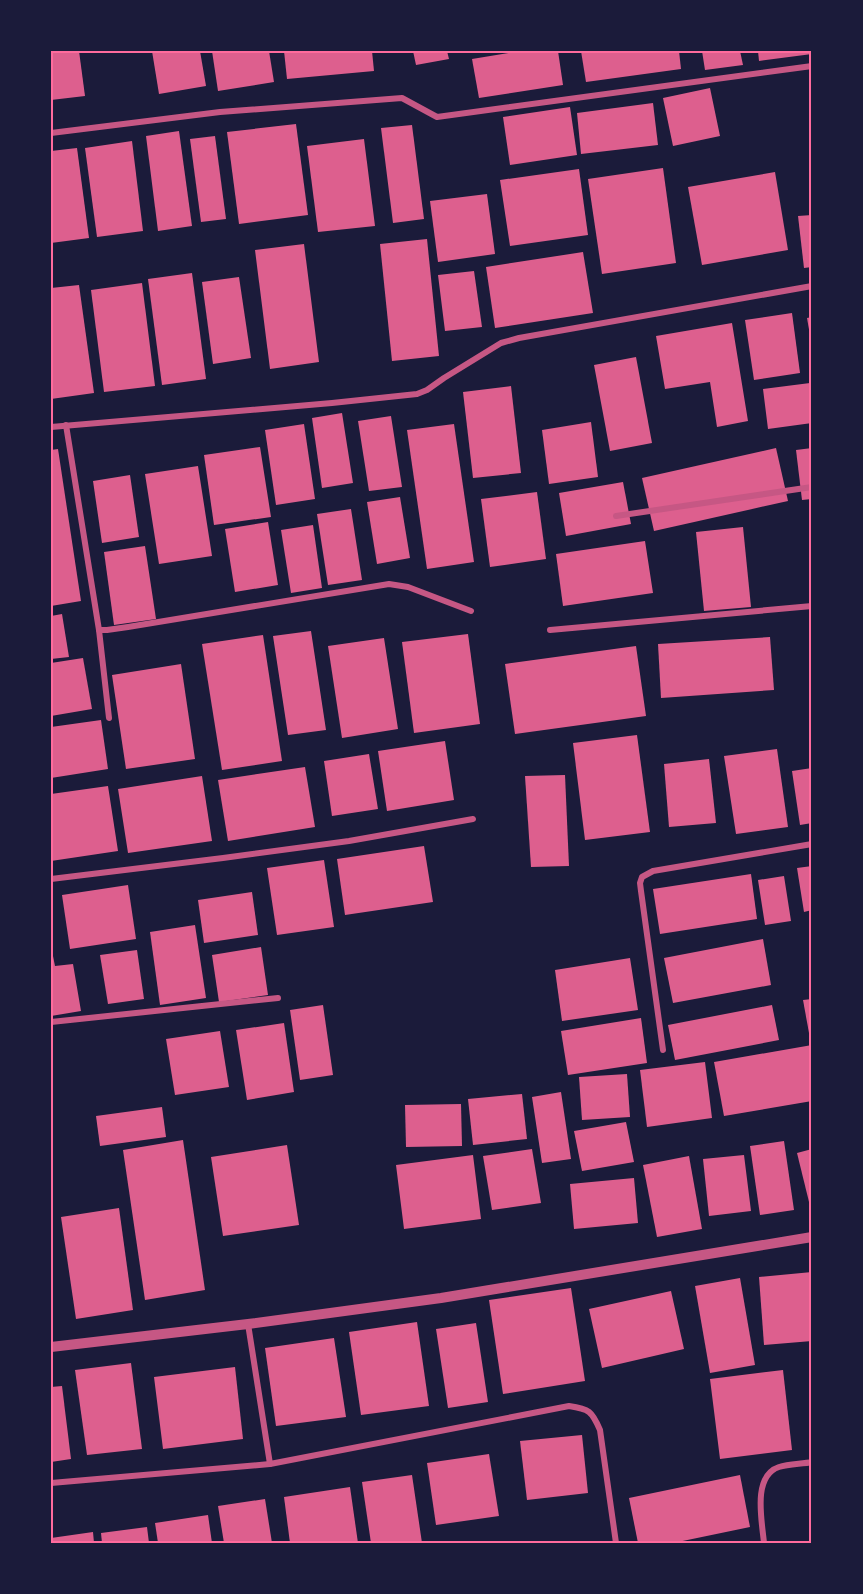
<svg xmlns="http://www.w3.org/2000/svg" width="863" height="1594" font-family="'PT Sans',sans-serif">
<rect width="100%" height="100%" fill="#1b1b3a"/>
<!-- building -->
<g fill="#dd5f8e">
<polygon points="51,51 79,51 85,96 51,100"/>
<polygon points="152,51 200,51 206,86 159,94"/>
<polygon points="212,51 269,51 274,82 218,91"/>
<polygon points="284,51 372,51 374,71 287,79"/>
<polygon points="413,51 447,51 449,59 416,65"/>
<polygon points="520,51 558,51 563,85 479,98 472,59"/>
<polygon points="581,51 679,51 681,69 586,82"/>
<polygon points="702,51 740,51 743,65 705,70"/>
<polygon points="758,51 812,51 812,54 759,61"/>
<polygon points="710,88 720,136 673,146 663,98"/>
<polygon points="653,103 658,145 581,154 577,113"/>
<polygon points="570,107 577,155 510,165 503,117"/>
<polygon points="296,124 308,215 239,224 227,132"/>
<polygon points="412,125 424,219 393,223 381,128"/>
<polygon points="179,131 192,226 158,231 146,136"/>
<polygon points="215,136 226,219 201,222 190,139"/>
<polygon points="364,139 375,226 318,232 307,146"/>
<polygon points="132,141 143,231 97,237 85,148"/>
<polygon points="77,148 89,238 51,243 51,151"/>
<polygon points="663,168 676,263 602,274 588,179"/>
<polygon points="579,169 588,235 510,246 500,180"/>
<polygon points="775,172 788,250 702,265 688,187"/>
<polygon points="487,194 495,254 438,262 430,201"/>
<polygon points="812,215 812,267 804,268 798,216"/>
<polygon points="427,239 439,356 392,361 380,244"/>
<polygon points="304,244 319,362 270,369 255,250"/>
<polygon points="583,252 593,313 495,328 486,267"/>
<polygon points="474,271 482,327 445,331 438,275"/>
<polygon points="192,273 206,379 162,385 148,279"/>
<polygon points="239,277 251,358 213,364 202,282"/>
<polygon points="142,283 155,386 104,392 91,290"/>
<polygon points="79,285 94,393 51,399 51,288"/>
<polygon points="792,313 800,373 754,380 745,320"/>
<polygon points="812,317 812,341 811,341 807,318"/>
<polygon points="732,323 748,421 717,427 710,382 665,389 656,336"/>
<polygon points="636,357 652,443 610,451 594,365"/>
<polygon points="810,383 812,400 812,423 768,429 763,389"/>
<polygon points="511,386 521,473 473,478 463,392"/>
<polygon points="342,413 353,483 322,488 312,418"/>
<polygon points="391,416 402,487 369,491 358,421"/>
<polygon points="591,422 598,477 549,484 542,430"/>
<polygon points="304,424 315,499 276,505 265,430"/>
<polygon points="454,424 474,562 427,569 407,430"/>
<polygon points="260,447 271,517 214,525 204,455"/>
<polygon points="776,448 788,501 654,531 642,478"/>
<polygon points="812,448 812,499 802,500 796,450"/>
<polygon points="58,449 81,601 51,606 51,450"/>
<polygon points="198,466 212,556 159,564 145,474"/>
<polygon points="130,475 139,537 102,543 93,481"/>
<polygon points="623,482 631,524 566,536 559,493"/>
<polygon points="537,492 546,559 490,567 481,499"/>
<polygon points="400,497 410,558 377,564 367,502"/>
<polygon points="351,509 362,580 328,585 317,514"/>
<polygon points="268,522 278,585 235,592 225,529"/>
<polygon points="313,525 322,588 291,593 281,530"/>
<polygon points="743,527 751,607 704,611 696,532"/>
<polygon points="645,541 653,593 563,606 556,554"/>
<polygon points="145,546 156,619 114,625 104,552"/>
<polygon points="62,614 69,657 51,659 51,616"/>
<polygon points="311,631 326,730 288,735 273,636"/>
<polygon points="468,634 480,724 414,733 402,642"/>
<polygon points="263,635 282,761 222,770 202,644"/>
<polygon points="770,637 774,690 661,698 658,644"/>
<polygon points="384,638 398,729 342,738 328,646"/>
<polygon points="636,646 646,716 515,734 505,664"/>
<polygon points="83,658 92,709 51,716 51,663"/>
<polygon points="181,664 195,759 126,769 112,675"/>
<polygon points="101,720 108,769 51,778 51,727"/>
<polygon points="637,735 650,832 585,840 573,743"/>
<polygon points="445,741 454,800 387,811 378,751"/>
<polygon points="777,749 788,827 736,834 724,756"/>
<polygon points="369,754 378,809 332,816 324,761"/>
<polygon points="709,759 716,823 669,827 664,764"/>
<polygon points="305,767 315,827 228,841 218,780"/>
<polygon points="812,768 812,823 800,825 792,771"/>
<polygon points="565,775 569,866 531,867 525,776"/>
<polygon points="202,776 212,841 128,853 118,789"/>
<polygon points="108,786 118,851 51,861 51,794"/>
<polygon points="424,846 433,902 345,915 337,859"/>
<polygon points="324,860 334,927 277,935 267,868"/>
<polygon points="812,866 812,910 804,912 797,868"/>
<polygon points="751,874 757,919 660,934 653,889"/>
<polygon points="784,876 791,921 765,925 758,880"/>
<polygon points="128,885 136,939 70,949 62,895"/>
<polygon points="252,892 258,935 204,943 198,900"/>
<polygon points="195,925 206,998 160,1005 150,932"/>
<polygon points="763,939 771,985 673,1003 664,958"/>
<polygon points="261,947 268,995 219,1002 212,955"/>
<polygon points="137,950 144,999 108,1004 100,955"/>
<polygon points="51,951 52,951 55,966 73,964 81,1011 51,1016"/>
<polygon points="630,958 638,1010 562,1021 555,970"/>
<polygon points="812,999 812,1032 809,1033 803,1000"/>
<polygon points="323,1005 333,1075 300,1080 290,1010"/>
<polygon points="772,1005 779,1040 675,1060 668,1025"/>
<polygon points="641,1018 647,1063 568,1075 561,1031"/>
<polygon points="284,1023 294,1092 247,1100 236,1030"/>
<polygon points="220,1031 229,1087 175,1095 166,1039"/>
<polygon points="812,1045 812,1101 724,1116 714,1062"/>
<polygon points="705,1062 712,1118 647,1127 640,1070"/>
<polygon points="627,1074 630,1117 582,1120 579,1077"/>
<polygon points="561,1092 571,1159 542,1163 532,1097"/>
<polygon points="522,1094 527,1139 473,1145 468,1099"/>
<polygon points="461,1104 462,1146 406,1147 405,1105"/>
<polygon points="162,1107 166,1137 100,1146 96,1116"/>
<polygon points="626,1122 634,1162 582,1171 574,1131"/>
<polygon points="183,1140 205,1290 145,1300 123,1150"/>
<polygon points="784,1141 794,1210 760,1215 750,1146"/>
<polygon points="287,1145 299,1225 223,1236 211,1157"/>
<polygon points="532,1149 541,1203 492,1210 483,1156"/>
<polygon points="812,1149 812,1205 810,1206 797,1153"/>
<polygon points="473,1155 481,1219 404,1229 396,1165"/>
<polygon points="744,1155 751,1211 709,1216 703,1159"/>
<polygon points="689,1156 702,1229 657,1237 643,1165"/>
<polygon points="634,1178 638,1223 574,1229 570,1184"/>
<polygon points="119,1208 133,1310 76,1319 61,1217"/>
<polygon points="812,1272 812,1341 764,1345 759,1277"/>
<polygon points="740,1278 755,1365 710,1373 695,1286"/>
<polygon points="571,1288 585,1381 503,1394 489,1300"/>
<polygon points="671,1291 684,1349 602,1368 589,1309"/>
<polygon points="417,1322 429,1406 361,1415 349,1332"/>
<polygon points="476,1323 488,1402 448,1408 436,1329"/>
<polygon points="334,1338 346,1417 276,1426 265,1348"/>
<polygon points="131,1363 142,1449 87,1455 75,1370"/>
<polygon points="235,1367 243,1439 163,1449 154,1377"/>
<polygon points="783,1370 792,1450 720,1459 710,1379"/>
<polygon points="62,1386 71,1459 51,1462 51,1387"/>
<polygon points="582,1435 588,1493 527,1500 520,1441"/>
<polygon points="489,1454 499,1516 436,1525 427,1463"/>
<polygon points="412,1475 422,1543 371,1543 362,1482"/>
<polygon points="740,1475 750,1527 673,1543 638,1543 629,1498"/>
<polygon points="350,1487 358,1543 290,1543 284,1497"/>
<polygon points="265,1499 272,1543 224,1543 218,1506"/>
<polygon points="208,1515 212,1543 158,1543 155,1523"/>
<polygon points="147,1527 149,1543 102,1543 101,1533"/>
<polygon points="93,1532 94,1543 51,1543 51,1538"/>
</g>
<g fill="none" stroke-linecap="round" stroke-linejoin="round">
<!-- minor -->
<g stroke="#c65784" stroke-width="6">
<polyline points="51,133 220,112 402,98 437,117 812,66"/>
<polyline points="66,425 99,630 107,630 128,627 389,584 408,587 471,611"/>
<polyline points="51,427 332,403 417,394 427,390 444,378 501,343 519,338 812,286"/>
<polyline points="616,516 812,487"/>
<polyline points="99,630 109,718"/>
<polyline points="550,630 812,606"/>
<polyline points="51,879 223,858 349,841 473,819"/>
<polyline points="51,1022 278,998"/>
<polyline points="663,1050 641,891 640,883 642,877 653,871 812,844"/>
<polyline points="248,1324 270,1464"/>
<path d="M 51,1483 L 270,1464 L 569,1406 C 589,1409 592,1411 600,1430 L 616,1543"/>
<path d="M 764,1543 C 762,1521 752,1476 779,1467 C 789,1464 802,1464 812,1462"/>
</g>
<!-- tertiary -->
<polyline stroke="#c65784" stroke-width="10" points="51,1347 248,1324 441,1298 812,1237"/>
</g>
<!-- border -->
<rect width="863" height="1594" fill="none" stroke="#1b1b3a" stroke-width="105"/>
<rect x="52" y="52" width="758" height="1490" fill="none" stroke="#ff6b9d" stroke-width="2"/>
</svg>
